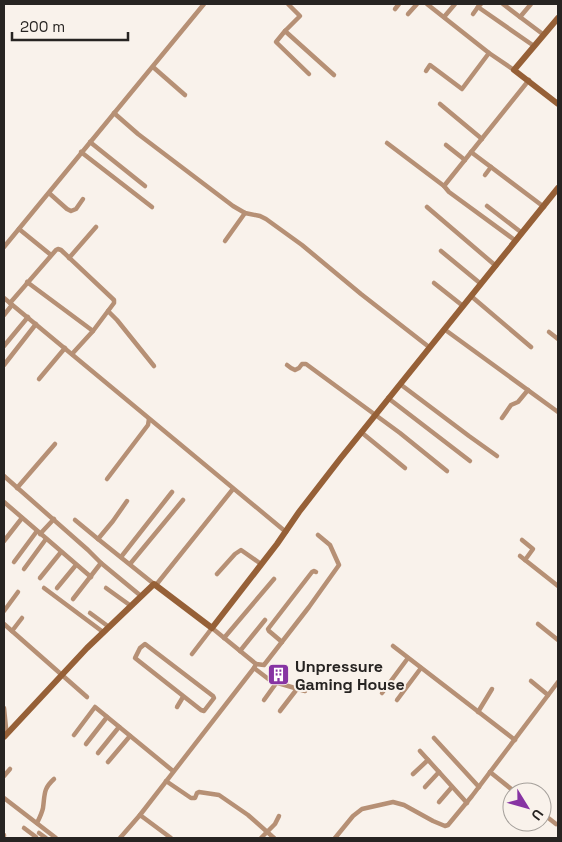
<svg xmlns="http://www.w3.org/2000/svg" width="562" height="842" font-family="'Space Grotesk',sans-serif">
<rect width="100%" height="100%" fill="#f9f2eb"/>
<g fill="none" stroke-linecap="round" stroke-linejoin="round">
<!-- street -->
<g stroke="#b69075" stroke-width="4.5">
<polyline points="288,4 300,16 285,31 334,75"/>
<polyline points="427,4 489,53 514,70"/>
<polyline points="481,4 478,7 534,46"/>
<polyline points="503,4 520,17"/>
<polyline points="531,4 520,17 544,35"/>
<polyline points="395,9 399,4"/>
<polyline points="408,14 417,4"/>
<polyline points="473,14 478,7"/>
<polyline points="444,17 455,4"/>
<polyline points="285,31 276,42 309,74"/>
<polyline points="153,67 185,95"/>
<polyline points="426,71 430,65 462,89 489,53"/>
<polyline points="440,104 482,139"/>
<polyline points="114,113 138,134 233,206 245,213 260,216 266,219 302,245 361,294 429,347"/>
<polyline points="90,142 145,186"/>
<polyline points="387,143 444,186"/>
<polyline points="446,145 465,160"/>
<polyline points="81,152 152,207"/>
<polyline points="471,152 544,207"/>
<polyline points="485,175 491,167"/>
<polyline points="49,193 67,209 71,211 76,209 83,199"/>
<polyline points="487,206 522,233"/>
<polyline points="427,207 496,266"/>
<polyline points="19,229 51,255"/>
<polyline points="225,241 245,213"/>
<polyline points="516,241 449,192 444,186 529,80"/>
<polyline points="4,247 204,4"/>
<polyline points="441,251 481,284"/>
<polyline points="69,258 96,227"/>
<polyline points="27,282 93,331"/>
<polyline points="434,283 463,306"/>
<polyline points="471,296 531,347"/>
<polyline points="4,298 286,532"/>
<polyline points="10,303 56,250 58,249 61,250 114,300 114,303 93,331 72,354"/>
<polyline points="108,311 117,320 154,366"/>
<polyline points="4,315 12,305"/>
<polyline points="444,329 558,412"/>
<polyline points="549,332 558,339"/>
<polyline points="4,346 28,317"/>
<polyline points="4,365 36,324"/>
<polyline points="287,365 291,368 295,370 299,368 302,364 306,364 400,433 447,471"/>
<polyline points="39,379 65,348"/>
<polyline points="400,384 469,436 497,456"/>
<polyline points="388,398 470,461"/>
<polyline points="502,418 511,405 518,402 528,390"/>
<polyline points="361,432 405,468"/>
<polyline points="4,476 88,550 101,563 141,596"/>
<polyline points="107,479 148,425 149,419"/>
<polyline points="17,488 55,444"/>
<polyline points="127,501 113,521 98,539 154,584"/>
<polyline points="4,502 91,577"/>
<polyline points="75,520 98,539"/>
<polyline points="40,534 54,519"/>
<polyline points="522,540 533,549 525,560"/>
<polyline points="4,541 22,518"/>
<polyline points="520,556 558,586"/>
<polyline points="121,557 172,492"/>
<polyline points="14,562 37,531"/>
<polyline points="130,564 183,500"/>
<polyline points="24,569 46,539"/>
<polyline points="217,574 235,554 241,550 261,564"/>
<polyline points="40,578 61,552"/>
<polyline points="156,585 233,489"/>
<polyline points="44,588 103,632"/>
<polyline points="57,588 76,565"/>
<polyline points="106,588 131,606"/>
<polyline points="73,599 101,563"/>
<polyline points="4,611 18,592"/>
<polyline points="90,613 109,627"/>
<polyline points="4,624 87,697"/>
<polyline points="538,624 558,640"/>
<polyline points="12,631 22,618"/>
<polyline points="224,638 274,579"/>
<polyline points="282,642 269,631 268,629 312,572 314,571 316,572"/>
<polygon points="145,644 213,696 214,698 204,711 201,710 135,658 140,648"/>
<polyline points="393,646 515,740"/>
<polyline points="240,651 265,620"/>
<polyline points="256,664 264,665 309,607 339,565 330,545 318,535"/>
<polyline points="254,668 271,681 305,691"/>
<polyline points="531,681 548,695"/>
<polyline points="382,693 408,658"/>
<polyline points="264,700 277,682"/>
<polyline points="397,700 421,668"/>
<polyline points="177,707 183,697"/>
<polyline points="4,708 6,728 7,733"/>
<polyline points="280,711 297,689"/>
<polyline points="478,712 492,689"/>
<polyline points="74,735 95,707 173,771"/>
<polyline points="434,738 479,787"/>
<polyline points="86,744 107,717"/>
<polyline points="420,751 467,803"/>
<polyline points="98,753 119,727"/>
<polyline points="108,762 130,736"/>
<polyline points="490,772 515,792"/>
<polyline points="413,774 428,760"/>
<polyline points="4,776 10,769"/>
<polyline points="166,781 191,798 195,798 197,793 199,792 219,795 248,815 274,838"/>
<polyline points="425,787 439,772"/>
<polyline points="4,798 56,838"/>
<polyline points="439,802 452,787"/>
<polyline points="542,813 556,824"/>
<polyline points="140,815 254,668 256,664 212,628 192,654"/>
<path d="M 37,823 C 39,819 42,813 43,808 C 45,794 43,789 54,779"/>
<polyline points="24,828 36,837"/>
<polyline points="39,833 46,838"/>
<polyline points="4,835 4,836"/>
<polyline points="120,838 140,815 171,838"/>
<polyline points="261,838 275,824 279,816"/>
<polyline points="335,838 353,816 362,809 393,802 404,805 433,821 445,826 448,825 472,796 558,682"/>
</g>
<!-- secondary -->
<g stroke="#966037" stroke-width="6">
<polyline points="558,18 514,70 558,104"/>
<polyline points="4,737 87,648 154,584 212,628 277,544 299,512 340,459 558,188"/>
</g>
</g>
<!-- icons -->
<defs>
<symbol id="building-square" viewBox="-11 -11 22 22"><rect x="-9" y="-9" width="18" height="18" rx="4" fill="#8734a3" stroke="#f9f2eb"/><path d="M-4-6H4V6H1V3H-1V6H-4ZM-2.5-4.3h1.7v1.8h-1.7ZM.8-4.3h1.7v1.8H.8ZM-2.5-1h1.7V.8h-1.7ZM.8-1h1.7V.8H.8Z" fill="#fff"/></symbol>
</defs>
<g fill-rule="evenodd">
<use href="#building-square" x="266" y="662" width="25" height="25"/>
</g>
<g text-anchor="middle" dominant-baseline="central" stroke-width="4" stroke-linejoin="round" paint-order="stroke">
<!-- poi labels -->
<g font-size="16" font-weight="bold" fill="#272422" stroke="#f9f2eb" text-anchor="start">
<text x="295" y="666">Unpressure<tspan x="295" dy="18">Gaming House</tspan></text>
</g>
</g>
<!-- border -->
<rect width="562" height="842" fill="none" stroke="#272422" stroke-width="10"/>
<!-- north arrow -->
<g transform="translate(527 807) rotate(127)"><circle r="24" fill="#f9f2eb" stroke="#a5a09b"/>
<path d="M0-4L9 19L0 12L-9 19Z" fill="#8734a3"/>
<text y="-8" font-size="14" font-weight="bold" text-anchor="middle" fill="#272422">U</text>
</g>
<!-- scale -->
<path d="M12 32v8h116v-8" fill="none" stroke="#272422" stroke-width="2.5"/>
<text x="20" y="32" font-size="15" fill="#272422" stroke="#f9f2eb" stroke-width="4" paint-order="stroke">200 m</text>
</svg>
